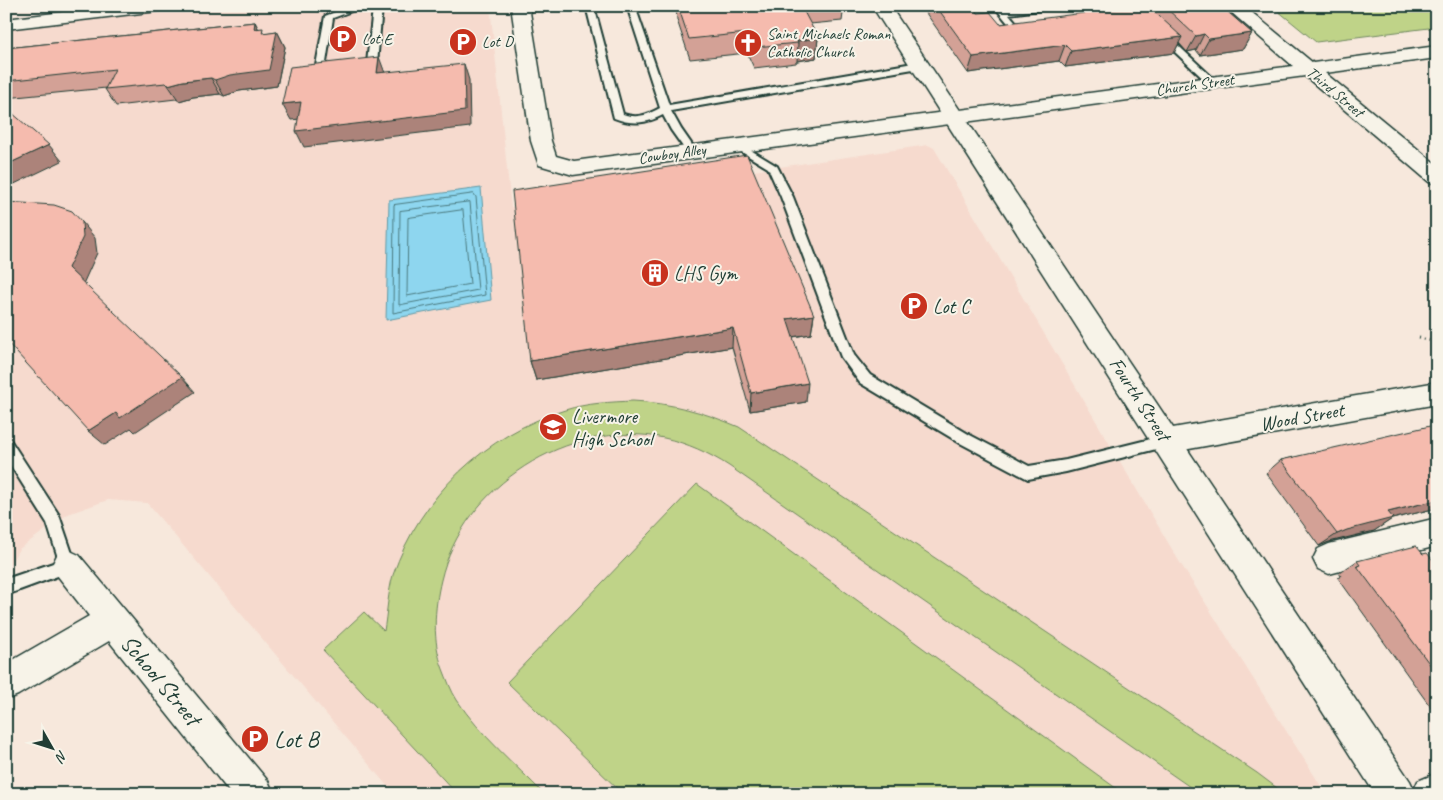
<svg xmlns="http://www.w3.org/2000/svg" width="1443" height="800" font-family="Caveat,sans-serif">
<rect width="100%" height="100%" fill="#f7e8dc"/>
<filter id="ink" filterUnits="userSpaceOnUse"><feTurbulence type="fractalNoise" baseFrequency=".02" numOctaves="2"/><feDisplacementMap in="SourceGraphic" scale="10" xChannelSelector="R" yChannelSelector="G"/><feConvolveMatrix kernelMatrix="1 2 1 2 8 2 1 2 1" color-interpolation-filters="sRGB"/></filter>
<g filter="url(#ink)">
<!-- built -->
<polygon fill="#f6dace" points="229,6 490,6 511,207 928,145 934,148 1179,561 1326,794 394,794 147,503 108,500 68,514 19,549 6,571 6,24 42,19"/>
<!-- green -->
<g fill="#bfd388" stroke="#6f885e">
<polygon points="1272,6 1437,6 1437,27 1316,42"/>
<path d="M 633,401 C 671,403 704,412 739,427 L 1257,773 L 1285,794 L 1200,794 L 729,466 C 709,453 687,443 664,438 C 568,418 463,486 441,580 C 434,609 432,641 443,669 C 447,679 451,691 457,700 C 480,735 515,764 544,794 L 457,794 L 323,650 L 364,612 L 384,631 C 387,613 388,593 393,575 C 420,496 486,434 565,410 C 587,403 611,402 633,401 Z"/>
<polygon points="697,484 1124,794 623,794 507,682"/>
</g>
<!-- water -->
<polygon fill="#8ed6ef" stroke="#6299a4" points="481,188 491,300 386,320 389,200"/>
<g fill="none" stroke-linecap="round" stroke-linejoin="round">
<!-- shore -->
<g stroke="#4b7a7f" stroke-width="1">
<polygon points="474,194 476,197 485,295 393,313 394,205"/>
<polygon points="470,202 478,290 399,305 400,211"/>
<polygon points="463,210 470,284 407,296 408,218"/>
</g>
<defs>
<g id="lane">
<polygon points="351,6 365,6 333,18 325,69 335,72 330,75 317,73 315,71 325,16"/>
<polygon points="371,6 382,7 377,64 361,73 356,70 367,63 373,8"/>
<path d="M 586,6 L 594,6 L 623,114 C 637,119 647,115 660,108 L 627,6 L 635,6 L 669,105 L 919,62 L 924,65 L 919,68 L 671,111 L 681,129 L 697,152 L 692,155 L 688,154 L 671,130 L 663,115 C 646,124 632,125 614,118 Z"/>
<polygon points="994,6 1003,6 1005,9 1025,6 1050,6 1046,9 1009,14 1021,28 1026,27 1031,30 1026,33 1016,33"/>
<polygon points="1163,33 1166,34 1216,81 1216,85 1210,85 1160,38 1160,34"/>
<polygon points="739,143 777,166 793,197 854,355 870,375 970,435 1029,466 1066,460 1167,435 1172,437 1174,441 1172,445 1066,472 1028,479 960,443 860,383 841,357 781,197 768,168 735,148 734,146 735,144"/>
<polygon points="6,439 11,441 59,515 76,565 74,570 6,595 6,579 59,561 47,523 6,458"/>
</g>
<g id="street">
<polygon points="511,6 529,6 551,141 556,156 574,161 1293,66 1224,6 1244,6 1313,63 1437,46 1437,58 1325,73 1437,165 1437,184 1429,182 1305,76 573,175 539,165 531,141"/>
<polygon points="1437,382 1437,404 1167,453 1157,449 1153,441 1157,433 1167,429"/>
<polygon points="1437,518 1437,546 1329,574 1318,569 1313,559 1318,549 1329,544"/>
<polygon points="68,550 79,555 268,781 274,794 231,794 109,641 18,695 6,700 6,664 89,616 57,575 52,565 57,555"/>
<polygon points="1437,773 1437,794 1412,794 1418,781"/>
</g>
<g id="secondary">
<polygon points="111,6 167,6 164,10 158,11 6,29 6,19"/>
<polygon points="872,6 890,6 1410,781 1416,794 1375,794"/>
</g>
</defs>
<!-- lane casing -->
<use href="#lane" stroke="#1f3d34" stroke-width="4"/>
<!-- street casing -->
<use href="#street" stroke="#1f3d34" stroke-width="3"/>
<!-- secondary casing -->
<use href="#secondary" stroke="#1f3d34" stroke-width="3"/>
<!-- path -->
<polyline stroke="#1f3d34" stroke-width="3" stroke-dasharray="1 4" stroke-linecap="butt" points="1419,338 1437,342"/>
<!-- lane -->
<use href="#lane" fill="#f7f3e8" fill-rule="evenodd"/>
<!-- street -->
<use href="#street" fill="#f7f3e8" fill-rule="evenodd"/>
<!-- secondary -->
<use href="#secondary" fill="#f7f3e8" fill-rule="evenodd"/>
</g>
<!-- wall -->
<g fill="#d3a196" stroke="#1f3d34">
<polygon points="676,6 844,6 842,21 810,24 818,38 816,58 797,61 796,63 754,68 747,53 690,59 677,20"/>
<polygon points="921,6 972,6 978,13 1000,24 1156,14 1156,13 1150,6 1221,6 1252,33 1243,49 1200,55 1196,50 1187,52 1179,43 1174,53 1065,67 1059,61 968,73"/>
<polygon points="255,22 258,28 265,33 277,31 285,47 277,86 239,91 224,96 220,94 193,97 179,101 176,99 116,106 105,89 106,88 6,98 6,48"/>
<polygon points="814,315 811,334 793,337 806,402 750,411 732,347 536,380 530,361"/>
<polygon points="1437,428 1437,508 1392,519 1374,531 1329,542 1319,546 1266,473 1281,460"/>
<polygon points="1423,554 1437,565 1437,716 1338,578 1341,576 1339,573 1357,561"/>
</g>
<!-- shaded-wall -->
<g fill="#ac837a" stroke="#1f3d34">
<polygon points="255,22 263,38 254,29"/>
<polygon points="277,31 285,47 277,86 239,91 224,96 215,80"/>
<polygon points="1252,33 1243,49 1200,55 1209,39"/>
<polygon points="1204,34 1196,50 1187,52 1196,36"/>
<polygon points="1182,37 1174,53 1065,67 1071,51"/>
<polygon points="818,38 816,58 797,61 798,43 797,41"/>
<polygon points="1065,45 1059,61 968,73 973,57"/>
<polygon points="379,57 385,73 377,73"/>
<polygon points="464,64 469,80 470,127 304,147 296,131"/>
<polygon points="211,78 220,94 193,97 179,101 168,85 183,81"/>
<polygon points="301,102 309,118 291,120 282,104"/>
<polygon points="49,145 62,161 6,188 6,165"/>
<polygon points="82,222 95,238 97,253 83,284 68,268"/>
<polygon points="814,315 811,334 785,338 787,319"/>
<polygon points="733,328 732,347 536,380 530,361"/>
<polygon points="182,377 195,392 135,432 131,428 105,445 88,431 116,413"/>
<polygon points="808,383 806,402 750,411 751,393"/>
<polygon points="1437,500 1437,508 1392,519 1374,531 1329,542 1319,546 1337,534 1388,512"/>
</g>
<!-- building -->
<g fill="#f5bbae" stroke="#1f3d34">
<polygon points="678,6 801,6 818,38 797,41 798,43 755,47 747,33 689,39"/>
<polygon points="936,6 972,6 978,13 990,12 1000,24 1137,6 1148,6 1182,37 1071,51 1065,45 973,57"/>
<polygon points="1164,6 1221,6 1252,33 1209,39 1204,34 1196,36"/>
<polygon points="255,22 254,29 263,28 262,33 277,31 269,70 230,75 215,80 211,78 183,81 168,85 166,83 105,89 115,69 6,81 6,48"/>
<polygon points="379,57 377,73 464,64 465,111 296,131 301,102 282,104 290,67"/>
<polygon points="11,112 49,145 6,165 6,114"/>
<polygon points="747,155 814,315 787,319 808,383 751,393 733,328 530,361 512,191"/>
<polygon points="6,202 54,205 72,211 82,222 83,237 68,268 182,377 120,418 116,413 88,431 6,341"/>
<polygon points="1430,426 1432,429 1437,428 1437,500 1388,512 1393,518 1347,530 1337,534 1281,460"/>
<polygon points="1416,546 1423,554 1427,553 1437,565 1437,674 1357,566 1360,565 1357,561"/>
</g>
</g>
<!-- icons -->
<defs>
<symbol id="parking-disc" viewBox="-11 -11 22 22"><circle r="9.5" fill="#c8321e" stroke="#f7f3e8"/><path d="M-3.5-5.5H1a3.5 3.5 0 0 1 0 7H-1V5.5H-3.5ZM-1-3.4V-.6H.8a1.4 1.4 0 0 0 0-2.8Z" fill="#fff"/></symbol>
<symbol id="church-disc" viewBox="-11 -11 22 22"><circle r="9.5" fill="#c8321e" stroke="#f7f3e8"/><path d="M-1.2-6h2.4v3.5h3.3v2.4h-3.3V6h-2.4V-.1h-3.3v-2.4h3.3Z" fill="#fff"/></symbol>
<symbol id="building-disc" viewBox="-11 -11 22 22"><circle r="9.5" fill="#c8321e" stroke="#f7f3e8"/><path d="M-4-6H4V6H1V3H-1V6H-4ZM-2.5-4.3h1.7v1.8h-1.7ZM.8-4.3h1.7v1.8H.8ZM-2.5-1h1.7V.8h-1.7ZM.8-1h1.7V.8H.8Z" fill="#fff"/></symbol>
<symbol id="school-disc" viewBox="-11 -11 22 22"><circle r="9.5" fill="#c8321e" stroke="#f7f3e8"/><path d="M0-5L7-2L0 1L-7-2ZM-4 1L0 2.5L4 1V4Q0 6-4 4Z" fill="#fff"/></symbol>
</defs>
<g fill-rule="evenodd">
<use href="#parking-disc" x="327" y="23" width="32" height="32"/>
<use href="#parking-disc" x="447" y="26" width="32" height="32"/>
<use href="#church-disc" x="732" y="27" width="32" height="32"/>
<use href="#building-disc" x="639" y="257" width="32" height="32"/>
<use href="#parking-disc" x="898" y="290" width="32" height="32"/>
<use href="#school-disc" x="537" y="411" width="32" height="32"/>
<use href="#parking-disc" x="239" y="723" width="32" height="32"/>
</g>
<g text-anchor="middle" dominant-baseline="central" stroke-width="4" stroke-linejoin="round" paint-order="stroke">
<!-- far-poi labels -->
<g font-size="16" fill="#1f3d34" stroke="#f7f3e8" text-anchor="start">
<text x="767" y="34">Saint Michaels Roman<tspan x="767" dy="18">Catholic Church</tspan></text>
<text x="362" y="39">Lot E</text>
<text x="482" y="42">Lot D</text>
</g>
<!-- far-street labels -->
<g font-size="16" fill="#1f3d34" stroke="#f7f3e8">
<text transform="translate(1195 85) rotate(-8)">Church Street</text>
<text transform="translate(1335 92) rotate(40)">Third Street</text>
<text transform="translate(672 154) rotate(-8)">Cowboy Alley</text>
</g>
<!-- poi labels -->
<g font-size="20" fill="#1f3d34" stroke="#f7f3e8" text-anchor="start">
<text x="674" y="273">LHS Gym</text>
<text x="933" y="306">Lot C</text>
<text x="572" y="416">Livermore<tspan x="572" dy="23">High School</tspan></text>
</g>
<!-- street labels -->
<g font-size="20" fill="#1f3d34" stroke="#f7f3e8">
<text transform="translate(1140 399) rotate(57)">Fourth Street</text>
<text transform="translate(1302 417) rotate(-10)">Wood Street</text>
</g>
<!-- near-street labels -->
<g font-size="24" fill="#1f3d34" stroke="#f7f3e8">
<text transform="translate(161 680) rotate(50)">School Street</text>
</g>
<!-- near-poi labels -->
<g font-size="24" fill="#1f3d34" stroke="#f7f3e8" text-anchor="start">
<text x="274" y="739">Lot B</text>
</g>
</g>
<!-- margin -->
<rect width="1443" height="800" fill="none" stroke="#f7f3e8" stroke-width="25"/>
<rect x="12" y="12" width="1418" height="775" fill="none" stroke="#1f3d34" stroke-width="2" filter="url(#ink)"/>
<!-- north arrow -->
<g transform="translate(52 748) rotate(129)" stroke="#f7f3e8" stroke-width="4" paint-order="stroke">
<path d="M0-4L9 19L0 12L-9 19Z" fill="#1f3d34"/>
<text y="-8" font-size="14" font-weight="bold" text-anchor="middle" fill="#1f3d34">N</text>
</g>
</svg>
